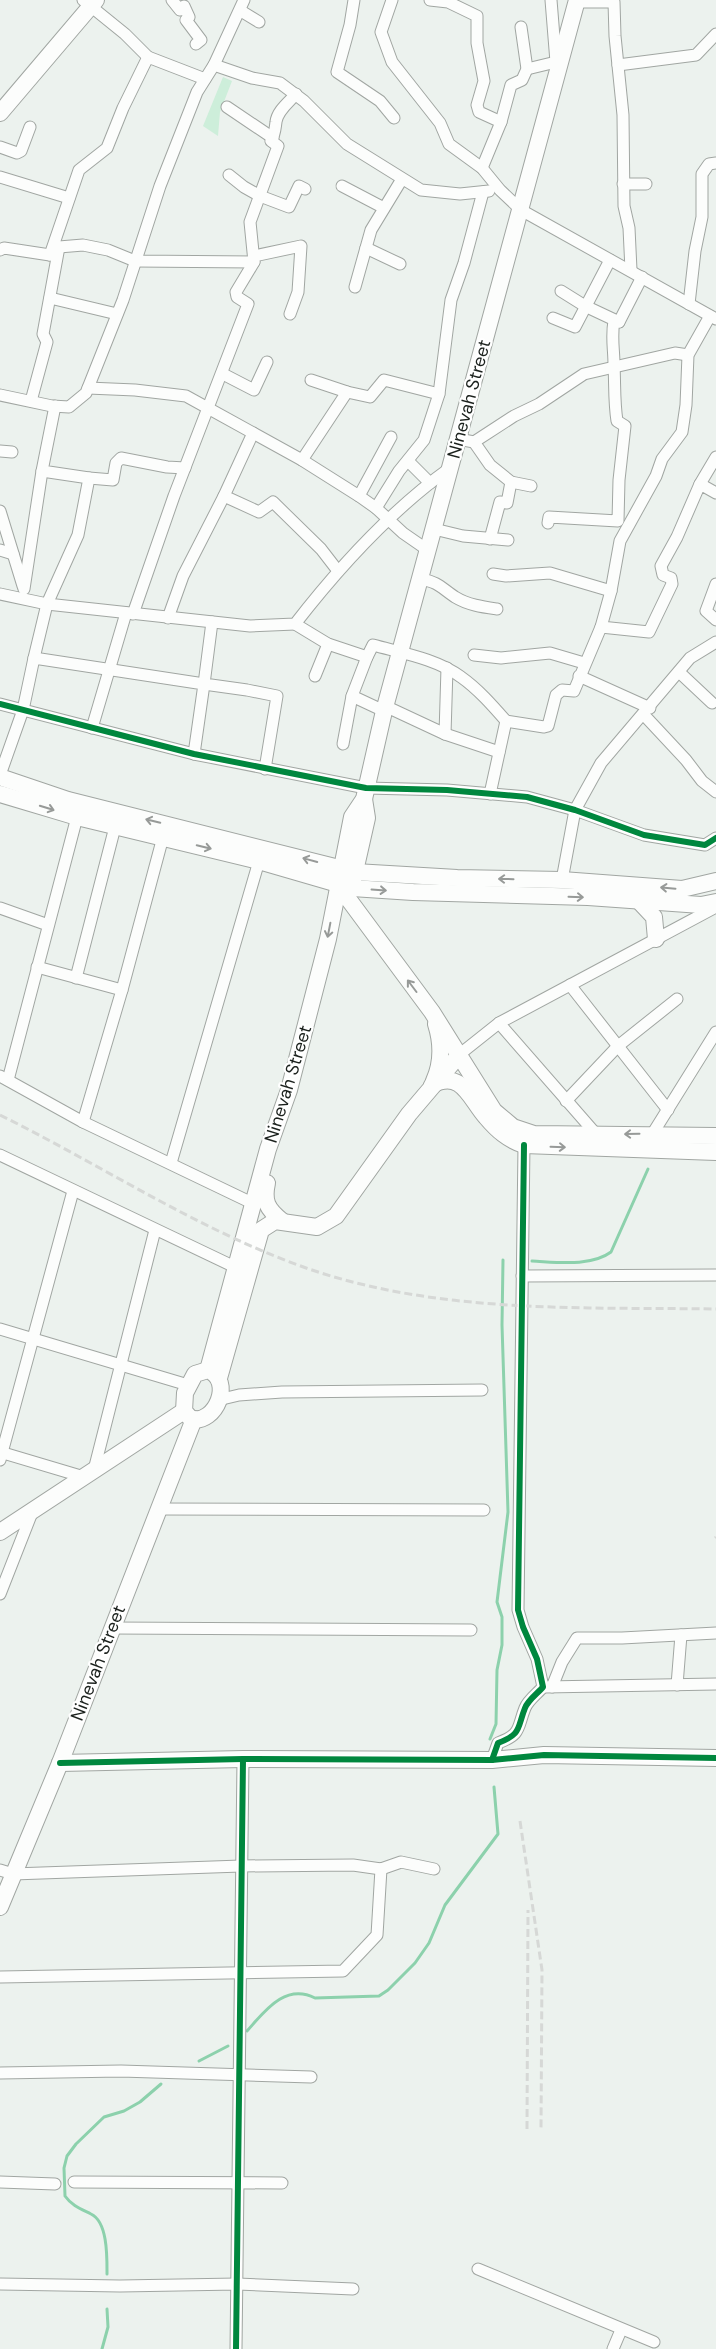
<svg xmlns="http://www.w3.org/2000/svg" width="716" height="2349" font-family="'DM Sans',sans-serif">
<rect width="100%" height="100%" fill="#ecf2ee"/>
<!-- green -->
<polygon fill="#cdeeda" points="223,77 232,81 220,112 218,136 203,126"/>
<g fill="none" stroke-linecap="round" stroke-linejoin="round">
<!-- stream -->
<g stroke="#8cd1ac" stroke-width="3">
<path d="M 532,1261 C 556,1262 591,1267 611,1252 L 648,1169"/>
<polyline points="490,1739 496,1724 497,1670 502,1645 502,1617 497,1602 508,1512 502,1325 503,1260"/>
<path d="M 247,2031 C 265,2011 285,1983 315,1998 L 379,1996 L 388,1990 L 415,1963 L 429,1943 L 445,1905 L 498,1834 L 494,1787"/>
<polyline points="199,2061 228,2046"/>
<path d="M 107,2274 C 107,2258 108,2222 91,2214 C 81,2209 72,2206 65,2196 L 64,2168 L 67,2156 L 76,2144 L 104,2117 L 124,2111 L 140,2102 L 161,2084"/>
<polyline points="102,2349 108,2327 107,2309"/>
</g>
<defs>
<g id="street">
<polyline points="83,0 125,34 148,57"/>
<polyline points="172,0 180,10 184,6 189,17 186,20 201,40 196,44"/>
<polyline points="354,0 350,25 337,72 380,101 394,118"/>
<polyline points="392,0 381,32 392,62 440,123 449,144 482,168 500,190 521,210 716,319"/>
<polyline points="430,0 448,2 477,16 477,43 484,81 477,105 479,112 501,122 482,168"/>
<polyline points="551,0 556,62"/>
<polyline points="577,2 614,2 615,36 623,115 624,206 629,228 631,270"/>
<polyline points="241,11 259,22"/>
<polyline points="214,65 252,78 280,83 304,101 347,144 421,190 460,194 489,191"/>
<polyline points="618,65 696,55 716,34"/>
<polyline points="527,69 556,62 560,65"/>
<polyline points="227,107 273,138"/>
<polyline points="501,122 511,85 522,80 527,69 521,27"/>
<polyline points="0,147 17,153 21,151 30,127"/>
<polyline points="229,175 244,187 260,196 289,207 299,186 305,189"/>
<polyline points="0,177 69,198"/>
<polyline points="623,184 646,184"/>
<polyline points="342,186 384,208"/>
<polyline points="366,248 400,264"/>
<polyline points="0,250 4,248 50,255 59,247 83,245 108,250 135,261 254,262"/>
<polyline points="50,255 79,170 107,148 123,108 148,57 205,79"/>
<polyline points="254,256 301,246 298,292 290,314"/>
<polyline points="355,287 371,230 402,179"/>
<polyline points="561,291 585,306 619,322"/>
<polyline points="50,298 117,314"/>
<polyline points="689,304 695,251 702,217 702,174 709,164 716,163"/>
<polyline points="553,318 575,327 610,260"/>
<polyline points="223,374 254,390 267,362"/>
<polyline points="88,388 135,390 186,396 302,460 359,496 376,508 403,533 429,551"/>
<polyline points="347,392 370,397 384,380 439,394"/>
<polyline points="0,395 52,406 69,407 86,393 123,300 160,186 197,92 214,65 244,0"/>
<polyline points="31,401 47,342 43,334 59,247"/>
<polyline points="253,433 224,496 259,512 273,502 321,549 338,571"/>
<polyline points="458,439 474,442 514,416 539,404 584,374 675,353 688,355"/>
<polyline points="474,442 490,465 511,482 531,486"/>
<polyline points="0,451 12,452"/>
<polyline points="302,460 347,392 311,380"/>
<polyline points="408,461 430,483"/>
<polyline points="89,478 113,480 116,463 121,458 167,467 185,468"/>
<polyline points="700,484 716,457"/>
<polyline points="359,496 391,437"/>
<polyline points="376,508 399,471 424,440 439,394 451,300 464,263 483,192"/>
<polyline points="0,511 23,586"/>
<path d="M 548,523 L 549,517 L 618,521 L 619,480 L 625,426 L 617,421 C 614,402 615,384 614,365 C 614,349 611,337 614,321 L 619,322 L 642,277"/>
<polyline points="434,529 463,536 508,540"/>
<polyline points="490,539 500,502 507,503 511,482"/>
<polyline points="0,550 13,554"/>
<polyline points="493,574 506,576 550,573 611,591"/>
<path d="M 421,579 C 440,583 440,587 455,597 C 468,605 483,607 497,609"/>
<polyline points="716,584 706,611 716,620"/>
<polyline points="24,589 42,471"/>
<path d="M 0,594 L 47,604 L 250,626 L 295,624 C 340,566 390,511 450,468"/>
<path d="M 133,614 L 174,496 L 248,304 L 237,297 L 236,292 L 254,262 L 250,222 L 278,146 L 271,141 C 275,134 275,129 276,122 C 277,111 289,102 296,94"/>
<polyline points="168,618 183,576 224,496"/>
<polyline points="212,622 204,684 247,690 277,696 265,769"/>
<path d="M 295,624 L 328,644 L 367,657 L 373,645 C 402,653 437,659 461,677 C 478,689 492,705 506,721 L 490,794"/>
<polyline points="601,627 611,591 620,541 656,476 662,459 682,432 686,405 688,355 710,316"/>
<polyline points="474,655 501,658 550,653 584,663"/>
<polyline points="367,657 352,696 384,711"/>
<polyline points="34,658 47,604 78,535 89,478 42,471 55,406"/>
<polyline points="679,672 712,703"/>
<polyline points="315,676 328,644"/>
<polyline points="579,676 650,708"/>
<polyline points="0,704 194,754 366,788 447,790 527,797 575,810 644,835 705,845 716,838"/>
<polyline points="385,706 445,734 447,668"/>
<polyline points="644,715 686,760 702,781 716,792"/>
<polyline points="506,721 544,727 548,726 556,695 562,690 574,691 601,627 649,632 672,584 671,578 663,575 661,566 677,537 700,484 716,493"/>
<polyline points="92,728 126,613"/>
<polyline points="445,734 499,752"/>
<polyline points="343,744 352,696"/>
<polyline points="0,775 23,710 34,658 204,684 194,754"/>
<polyline points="562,880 575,810 601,763 690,658 716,642"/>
<polyline points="0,908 48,925"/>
<polyline points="37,967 122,990"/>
<polyline points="76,978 115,827"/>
<polyline points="570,985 668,1110"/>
<polyline points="499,1023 596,1134"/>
<polyline points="460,1054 499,1023 716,907"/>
<polyline points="0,1076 83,1122 254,1204"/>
<polyline points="8,1080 77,817"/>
<polyline points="566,1101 618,1046 677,999"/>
<polyline points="83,1122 122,990 163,837"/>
<polyline points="653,1133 716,1032"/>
<polyline points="0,1155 237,1268"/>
<polyline points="171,1163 259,861"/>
<polyline points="522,1276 716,1275"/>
<polyline points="0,1329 188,1385"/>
<polyline points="218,1400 239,1395 282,1392 482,1390"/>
<polyline points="0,1452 84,1477"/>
<polyline points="0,1460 73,1191"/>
<polyline points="94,1470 155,1230"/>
<polyline points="158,1509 484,1510"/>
<polyline points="0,1594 33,1510"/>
<polyline points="111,1628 471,1630"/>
<polyline points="677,1685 681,1635"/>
<polyline points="545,1687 716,1684"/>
<polyline points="552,1687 562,1662 577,1638 622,1638 716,1633"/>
<path d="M 492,1760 L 498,1743 C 522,1734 517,1728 525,1708 C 528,1700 538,1693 543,1687 L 537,1659 L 523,1627 L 518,1610 L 524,1145"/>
<polyline points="0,1870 13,1874 241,1866 353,1865 381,1869 401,1862 434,1869"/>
<polyline points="0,1977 343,1971 377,1935 381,1869"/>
<polyline points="0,2073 121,2071 311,2077"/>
<polyline points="0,2182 55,2184"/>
<polyline points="74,2182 282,2183"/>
<polyline points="478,2269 654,2342"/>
<polyline points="0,2284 120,2286 237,2284 353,2289"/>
<polyline points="236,2349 243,1759"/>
<polyline points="613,2349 621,2330"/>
</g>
<g id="secondary">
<polyline points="0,113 96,0"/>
<polyline points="0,777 68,800 355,872 457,878 562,880 682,889 716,881"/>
<polyline points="0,794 77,817 259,861 352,888 413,892 588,897 701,905 716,902"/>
<polyline points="353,880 367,818 364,799"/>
<polyline points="338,885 432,1012 494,1111 513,1127 534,1134 716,1136"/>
<polyline points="639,901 654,917 656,939"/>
<path d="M 434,1081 C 442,1063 442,1043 436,1024"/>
<path d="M 432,1085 C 462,1069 470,1099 486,1117 C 497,1130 508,1140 524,1145 L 716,1152"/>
<path d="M 267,1183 C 263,1201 267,1209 282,1221"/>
<polyline points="208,1370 268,1149 289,1090 328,939 352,817 364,799 384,711 577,0"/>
<path d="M 208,1370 C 234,1380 216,1425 191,1419 L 184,1411 L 185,1393 L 195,1374 Z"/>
<polyline points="219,1378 261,1230 275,1221 317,1227 336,1216 409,1114 460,1054"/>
<polyline points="0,1532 184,1411"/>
<polyline points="60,1763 243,1759 492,1760 544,1755 716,1758"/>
<polyline points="0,1907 60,1763 194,1419"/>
</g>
</defs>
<!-- street casing -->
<use href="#street" stroke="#a1a6a2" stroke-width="13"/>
<!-- secondary casing -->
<use href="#secondary" stroke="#a1a6a2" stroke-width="18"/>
<!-- street -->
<use href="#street" stroke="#fcfdfc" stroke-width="11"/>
<!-- secondary -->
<use href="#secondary" stroke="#fcfdfc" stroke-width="16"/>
<!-- rail -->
<g stroke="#d6d8d6" stroke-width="3" stroke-dasharray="8 4" stroke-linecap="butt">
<path d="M 0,1115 C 103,1166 200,1231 309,1269 C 441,1314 580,1307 716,1309"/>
<polyline points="715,1538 716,1537"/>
<polyline points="520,1821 542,1970 541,2129"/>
<polyline points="527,2129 528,1910"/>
</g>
<defs>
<g id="cycleway">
<polyline points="0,704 194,754 366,788 447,790 527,797 575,810 644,835 705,845 716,838"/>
<path d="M 492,1760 L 498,1743 C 522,1734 517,1728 525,1708 C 528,1700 538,1693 543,1687 L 537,1659 L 523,1627 L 518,1610 L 524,1145"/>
<polyline points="60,1763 243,1759 492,1760 544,1755 716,1758"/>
<polyline points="236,2349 243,1759"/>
</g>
</defs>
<!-- cycleway casing -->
<use href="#cycleway" stroke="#fff" stroke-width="9"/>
<!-- cycleway -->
<use href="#cycleway" stroke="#00873e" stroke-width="6"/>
</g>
<!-- one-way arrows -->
<defs><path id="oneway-shaft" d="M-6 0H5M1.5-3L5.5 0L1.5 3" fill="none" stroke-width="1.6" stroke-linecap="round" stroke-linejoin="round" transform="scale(1.25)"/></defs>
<g stroke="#979a98">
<use href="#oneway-shaft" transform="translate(47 808) rotate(17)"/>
<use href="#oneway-shaft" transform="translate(153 821) rotate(-166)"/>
<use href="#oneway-shaft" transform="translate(204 847) rotate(14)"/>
<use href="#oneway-shaft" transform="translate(310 860) rotate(-165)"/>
<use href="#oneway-shaft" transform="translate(506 879) rotate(-179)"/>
<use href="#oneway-shaft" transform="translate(668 888) rotate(-175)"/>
<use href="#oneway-shaft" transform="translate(379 890) rotate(4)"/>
<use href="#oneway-shaft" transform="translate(576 897) rotate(2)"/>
<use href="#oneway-shaft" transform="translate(329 930) rotate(101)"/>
<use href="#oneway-shaft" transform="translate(412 986) rotate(-127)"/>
<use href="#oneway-shaft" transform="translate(632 1134) rotate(179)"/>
<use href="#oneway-shaft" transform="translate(558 1147) rotate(2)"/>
</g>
<g text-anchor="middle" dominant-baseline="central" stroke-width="4.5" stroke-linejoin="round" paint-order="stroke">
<!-- street labels -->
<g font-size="18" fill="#1b211d" stroke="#fff">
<text transform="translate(469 399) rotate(-75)">Ninevah Street</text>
<text transform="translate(288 1084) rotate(-73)">Ninevah Street</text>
<text transform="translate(98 1663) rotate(-69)">Ninevah Street</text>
</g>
</g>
</svg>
